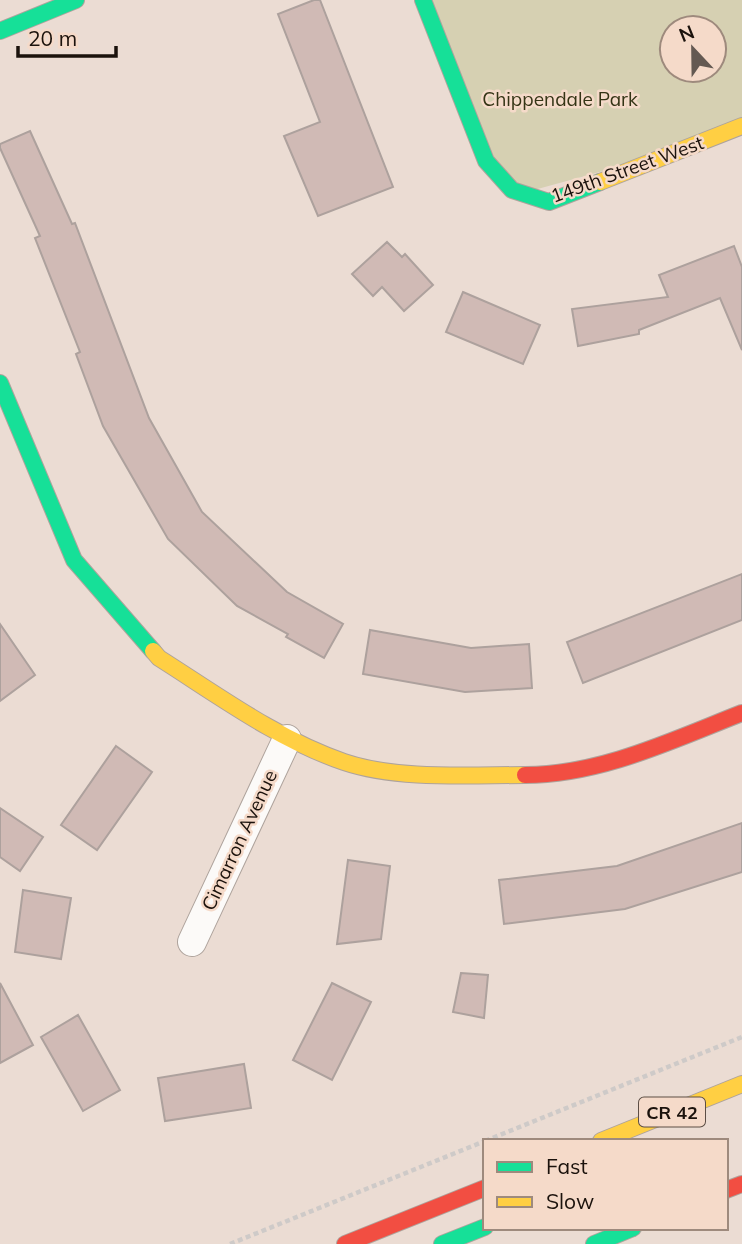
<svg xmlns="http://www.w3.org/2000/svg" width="742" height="1244" font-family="Mulish,sans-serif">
<rect width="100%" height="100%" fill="#ebdcd3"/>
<!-- green -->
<path fill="#d6d0b2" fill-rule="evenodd" d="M 416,0 L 742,0 L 742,133 L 512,196 ZM 672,28 L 714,28 L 714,70 L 672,70 Z"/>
<!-- building -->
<g fill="#d0bab5" stroke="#ada19d" stroke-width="2">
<polygon points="314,0 320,0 393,187 318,216 284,136 320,122 278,14"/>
<polygon points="30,131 72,224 75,223 149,418 202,512 287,592 343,624 324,658 286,637 288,634 237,606 168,539 103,426 76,354 80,352 35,238 40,236 0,148 0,144"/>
<polygon points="387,242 402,257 405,254 433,285 404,311 382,287 373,296 352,274"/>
<polygon points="734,246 742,267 742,350 720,298 639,330 639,334 578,346 572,309 668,297 659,275"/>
<polygon points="463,292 540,325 523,364 446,332"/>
<polygon points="742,574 742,620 583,683 567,642"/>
<polygon points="0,624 35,675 0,701"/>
<polygon points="370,630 471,648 529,644 532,688 465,692 363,674"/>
<polygon points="116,746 152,772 97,850 61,825"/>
<polygon points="0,808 43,837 20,871 0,857"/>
<polygon points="742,823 742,872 625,909 504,924 499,880 617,866"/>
<polygon points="348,860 390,866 381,939 337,944"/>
<polygon points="23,890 71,898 61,959 15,952"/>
<polygon points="461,973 488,975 484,1018 453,1012"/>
<polygon points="0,983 33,1045 0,1063"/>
<polygon points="332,983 371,1002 332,1080 293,1060"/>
<polygon points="78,1015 120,1090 83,1111 41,1037"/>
<polygon points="244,1064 251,1108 165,1121 158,1078"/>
</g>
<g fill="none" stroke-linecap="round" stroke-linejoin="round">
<defs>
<polyline id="street" points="192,942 287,739"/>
<g id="fast">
<polyline points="423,0 486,161 512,190 549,202 600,182"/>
<polyline points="0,31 76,0"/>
<polyline points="0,383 74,560 153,651"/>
<polyline points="442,1244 485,1227"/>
<polyline points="594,1244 633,1228"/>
</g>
<g id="slow">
<polyline points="600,182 742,126"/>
<path d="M 153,651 L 159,658 C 219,696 277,739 344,762 C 397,780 469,775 525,775"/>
<polyline points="601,1141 742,1084"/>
</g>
<g id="jam">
<path d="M 525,775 C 600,775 673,740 742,713"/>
<polyline points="726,1190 742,1184"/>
<polyline points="345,1244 485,1188"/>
</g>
</defs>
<!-- street casing -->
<use href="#street" stroke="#aea39c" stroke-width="30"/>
<!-- fast casing -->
<use href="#fast" stroke="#aea39c" stroke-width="18"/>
<!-- slow casing -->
<use href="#slow" stroke="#aea39c" stroke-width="18"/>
<!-- jam casing -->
<use href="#jam" stroke="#aea39c" stroke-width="18"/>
<!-- path -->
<g stroke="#cecac8" stroke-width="4.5" stroke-dasharray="5 3.5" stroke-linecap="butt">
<polyline points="485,1141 742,1037"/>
<polyline points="230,1244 485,1141"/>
</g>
<!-- street -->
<use href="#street" stroke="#fcfaf8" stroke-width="28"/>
<!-- fast -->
<use href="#fast" stroke="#16e098" stroke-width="16"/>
<!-- slow -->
<use href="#slow" stroke="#ffcf43" stroke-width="16"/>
<!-- jam -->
<use href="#jam" stroke="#f24e42" stroke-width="16"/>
</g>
<g text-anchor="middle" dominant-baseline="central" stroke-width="5" stroke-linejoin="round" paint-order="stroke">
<!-- shield labels -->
<rect fill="#f5dac9" stroke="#5c4e45" stroke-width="2" x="639" y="1097.5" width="66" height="29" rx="5"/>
<g font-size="18" font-weight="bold" fill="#1b120c">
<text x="672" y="1112">CR 42</text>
</g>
<!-- park labels -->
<g font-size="19" fill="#343415" stroke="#f5dac9">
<text x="560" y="99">Chippendale Park</text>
</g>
<!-- street labels -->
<g font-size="19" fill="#1b120c" stroke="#f5dac9">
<text transform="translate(627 169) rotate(-20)">149th Street West</text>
<text transform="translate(239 840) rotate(-65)">Cimarron Avenue</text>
</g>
</g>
<!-- legend -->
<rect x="483" y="1139" width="245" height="91" fill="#f5dac9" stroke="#9e8a7d" stroke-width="2"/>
<rect x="497" y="1162" width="35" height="10" fill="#16e098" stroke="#9e8a7d" stroke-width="2"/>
<text x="546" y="1174" font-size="21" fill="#1b120c">Fast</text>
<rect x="497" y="1197" width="35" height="10" fill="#ffcf43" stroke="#9e8a7d" stroke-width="2"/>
<text x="546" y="1209" font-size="21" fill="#1b120c">Slow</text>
<!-- north arrow -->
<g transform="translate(693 49) rotate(338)"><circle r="33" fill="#f5dac9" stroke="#9e8a7d" stroke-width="2"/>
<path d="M0-5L12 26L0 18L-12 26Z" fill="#645952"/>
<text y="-10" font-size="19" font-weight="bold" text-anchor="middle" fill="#1b120c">N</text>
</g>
<!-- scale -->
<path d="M18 46v10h98v-10" fill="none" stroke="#1b120c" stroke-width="3.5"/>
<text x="28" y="46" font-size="21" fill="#1b120c" stroke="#f5dac9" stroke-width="5" paint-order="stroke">20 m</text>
</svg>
